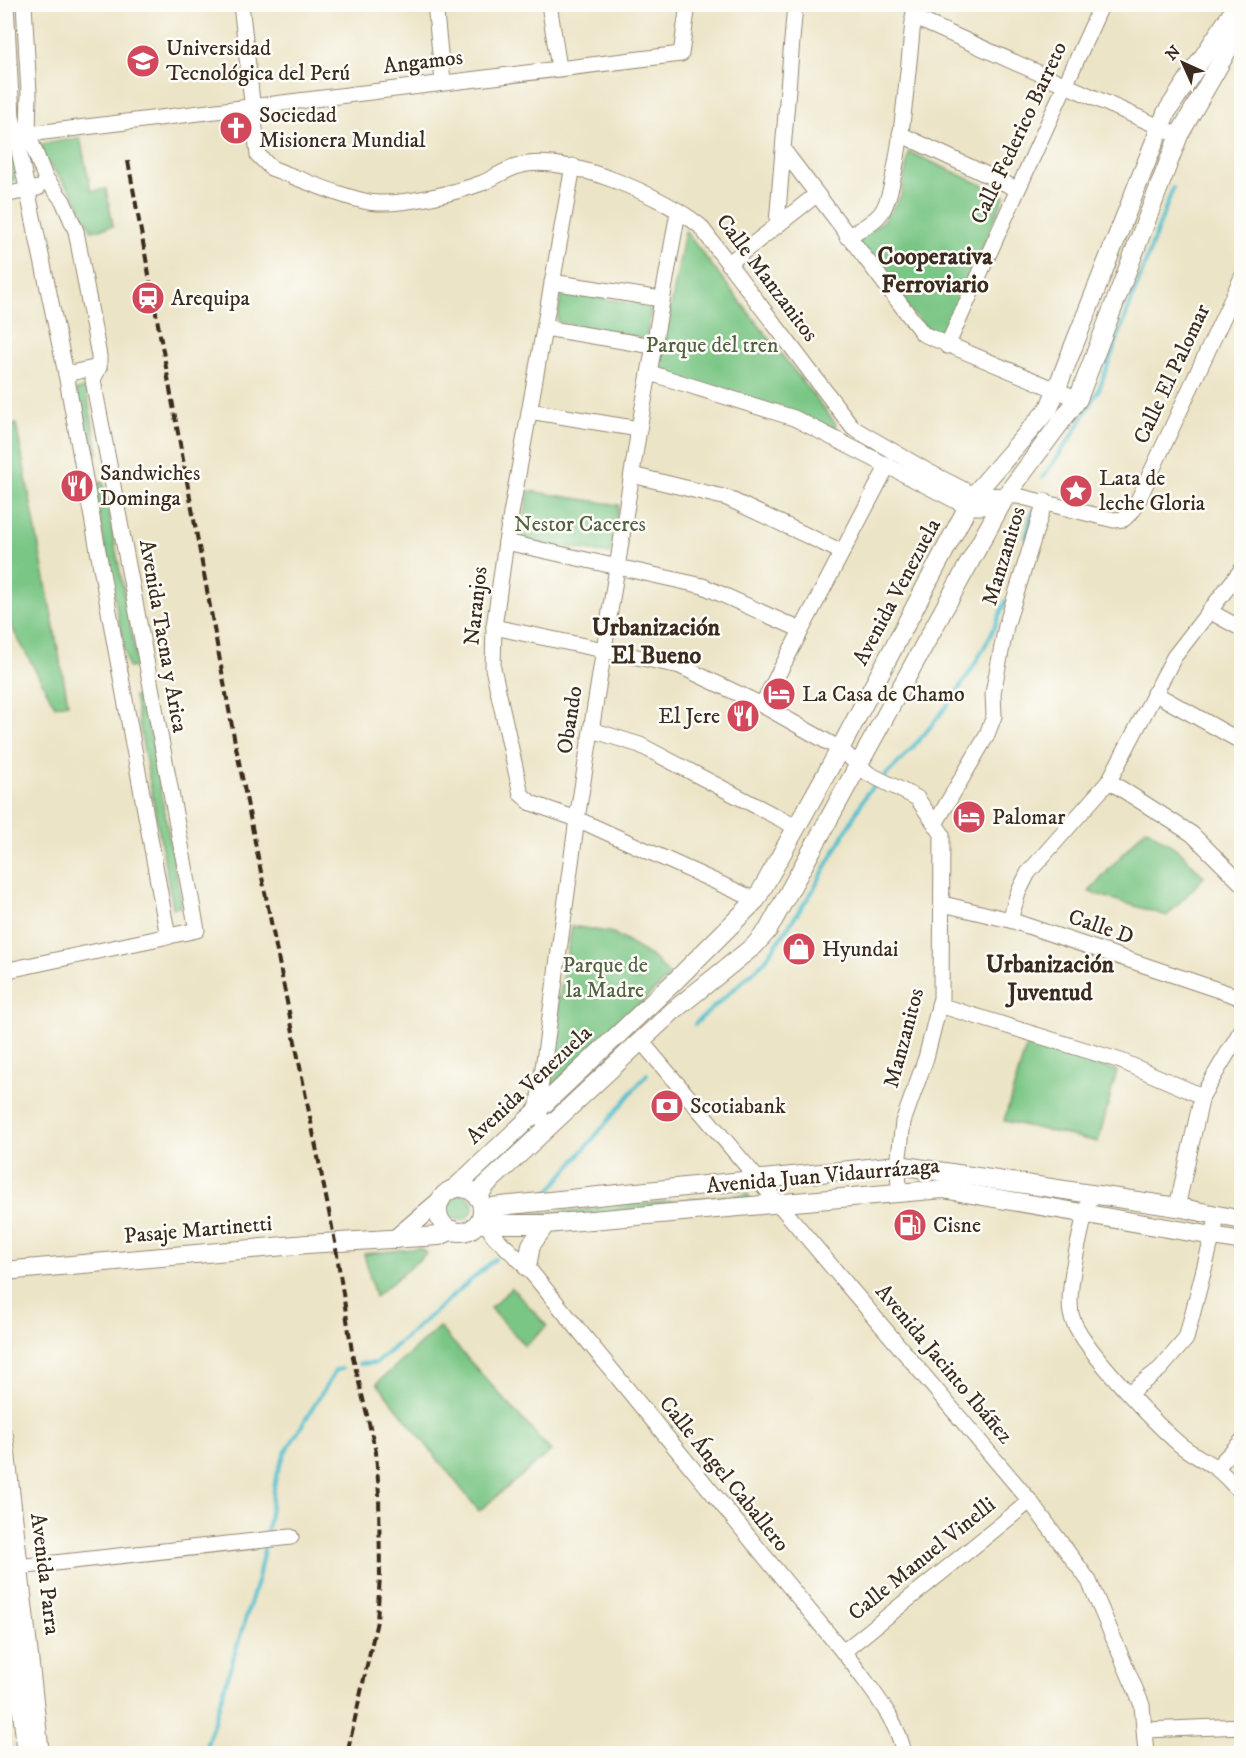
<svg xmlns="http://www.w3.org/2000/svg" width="1246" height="1758" font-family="'IM FELL DW Pica',serif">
<rect width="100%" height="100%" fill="#fdfcf7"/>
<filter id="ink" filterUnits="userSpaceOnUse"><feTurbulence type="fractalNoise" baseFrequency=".0167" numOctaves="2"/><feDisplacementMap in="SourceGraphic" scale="12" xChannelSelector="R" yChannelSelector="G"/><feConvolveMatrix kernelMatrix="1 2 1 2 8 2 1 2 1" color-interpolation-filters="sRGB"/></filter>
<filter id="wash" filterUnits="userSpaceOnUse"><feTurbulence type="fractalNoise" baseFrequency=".008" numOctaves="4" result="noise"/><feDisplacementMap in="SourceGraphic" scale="24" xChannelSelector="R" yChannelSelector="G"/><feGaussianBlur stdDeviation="1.35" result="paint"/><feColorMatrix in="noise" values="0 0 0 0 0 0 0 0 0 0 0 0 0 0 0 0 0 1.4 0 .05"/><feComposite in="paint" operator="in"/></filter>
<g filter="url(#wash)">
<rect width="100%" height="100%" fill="#ece4c6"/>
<!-- green -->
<g fill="#7ac685" stroke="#5a7852" stroke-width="1.5">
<polygon points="80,138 91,191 106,189 113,226 92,231 73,193 43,158 42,144"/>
<path d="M 4,150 C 15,159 16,167 14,180 L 5,183 Z"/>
<polygon points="909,152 1005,195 944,337 923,326 855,243 883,221 901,196"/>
<polygon points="685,231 836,424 832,434 657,381"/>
<polygon points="562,292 652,306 646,339 557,322"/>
<polygon points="86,388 98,453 89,455 76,390"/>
<polygon points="16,424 68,703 55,706 5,615 5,428"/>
<polygon points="103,482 138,667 128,668 93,484"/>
<polygon points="529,491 619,505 610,554 520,540"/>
<polygon points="143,696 182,906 173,908 134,697"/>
<polygon points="1146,828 1181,852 1204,877 1167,916 1089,892"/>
<polygon points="572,926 613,933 652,957 670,976 553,1085 545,1077"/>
<polygon points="1027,1044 1117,1071 1098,1142 1004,1121"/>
<circle cx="460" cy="1207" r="13"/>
<polygon points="748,1194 751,1201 554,1219 505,1217"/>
<polygon points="419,1248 427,1253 375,1297 364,1254"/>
<polygon points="512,1288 547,1326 525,1346 490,1308"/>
<polygon points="439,1327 551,1451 479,1511 377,1383"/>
</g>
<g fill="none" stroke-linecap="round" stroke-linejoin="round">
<!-- stream -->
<g stroke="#53bfcd" stroke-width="4">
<polyline points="1043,477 1072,436 1099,389 1173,188"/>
<polyline points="1026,538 1033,510"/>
<path d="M 884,777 C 935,728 981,666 1006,600"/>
<polyline points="695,1024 764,962 812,892 867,793 878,782"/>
<polyline points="547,1194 647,1074"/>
<polyline points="359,1364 376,1363 495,1259"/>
<polyline points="266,1537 276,1476 285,1453 336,1370 342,1369"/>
<polyline points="204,1754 258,1578 265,1544"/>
</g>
</g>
</g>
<g filter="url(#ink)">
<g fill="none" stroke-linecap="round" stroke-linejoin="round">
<defs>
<g id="minor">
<polyline points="6,4 12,117 66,374 168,937"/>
<path d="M 241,4 L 258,155 L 271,168 C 296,177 355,203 379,203 C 407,204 455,193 482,183 C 494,178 506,169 519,166 C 564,152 665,197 700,226 L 853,428 L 929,472 L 974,495 L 1018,496 L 1114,520 L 1124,519 L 1134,509 L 1242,277"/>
<polyline points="435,4 443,82"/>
<polyline points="549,4 559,68"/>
<polyline points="913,17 1171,132"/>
<polyline points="900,134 1017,189"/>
<polyline points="4,137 681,54 688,4"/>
<polyline points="785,152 923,334 1078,399"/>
<polyline points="573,166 506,542 494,627 493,668 521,794 531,803 577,819 756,900"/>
<polyline points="4,195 38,188"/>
<polyline points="777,223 795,4"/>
<path d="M 847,237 C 858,230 873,224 881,213 C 900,189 910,43 915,4"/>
<polyline points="729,263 816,195"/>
<polyline points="552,282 661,299"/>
<polyline points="545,328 653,346"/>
<polyline points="947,346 1102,4"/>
<polyline points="650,373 794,418 968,507 1001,507"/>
<polyline points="66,374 99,367"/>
<polyline points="529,411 639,429"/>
<polyline points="632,475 727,498 842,552"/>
<polyline points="506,542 703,586 801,630"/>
<polyline points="1209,611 1242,629"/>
<polyline points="494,627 680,666 762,705 840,749 869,774 917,798 942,834 941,998 926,1058 903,1122 898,1165 899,1192"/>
<polyline points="1154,693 1242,742"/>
<polyline points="762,705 888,465"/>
<polyline points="592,730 640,745 796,827"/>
<polyline points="1109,781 1192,834 1242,884"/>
<polyline points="935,824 986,737 994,716 993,693 1006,626 1045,501"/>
<polyline points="943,904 1010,920 1242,998"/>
<polyline points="1010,920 1018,893 1028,873 1109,781 1174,657 1242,569"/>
<polyline points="4,971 197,930 93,380 99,367 99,356 76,231 63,201 45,177 28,134 29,93 24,4"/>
<polyline points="939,1005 1121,1061 1202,1096"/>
<polyline points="641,1041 1030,1501 1089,1581 1142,1705 1146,1754"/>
<polyline points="548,1128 537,1112 577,819 639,429 678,212"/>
<path d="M 1091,1193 C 1083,1220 1066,1287 1071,1314 C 1077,1343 1153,1421 1178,1443 C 1189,1453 1203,1459 1216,1468 C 1225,1475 1233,1485 1242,1493"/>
<polyline points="1177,1207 1202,1096 1242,1029"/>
<path d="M 482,1215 L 493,1235 L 527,1267 L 853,1664 C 872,1691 898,1720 904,1754"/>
<polyline points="1129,1393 1160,1369 1186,1339 1218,1215"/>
<polyline points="1216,1468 1242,1441"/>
<polyline points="9,1568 291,1537"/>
<polyline points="843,1652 1030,1501"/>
<polyline points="1146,1730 1242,1726"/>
</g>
<g id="major">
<circle cx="460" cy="1210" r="22"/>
<polyline points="454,1189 675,981 756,900 840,749 974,495 1049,408 1166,113 1238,4"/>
<polyline points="478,1198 485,1186 673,1011 755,945 768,930 1007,494 1078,399 1179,135 1242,25"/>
<polyline points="482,1208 898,1165 1177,1207 1242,1220"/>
<polyline points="477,1224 546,1224 943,1189 1242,1241"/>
<polyline points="395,1239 441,1200"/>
<polyline points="527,1267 531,1245 546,1224"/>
<polyline points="4,1271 307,1244 439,1236 453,1230"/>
<polyline points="4,1436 40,1754"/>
<polyline points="4,1561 27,1754"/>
</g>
</defs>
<!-- minor casing -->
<use href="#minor" stroke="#948772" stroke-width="17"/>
<!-- major casing -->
<use href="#major" stroke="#948772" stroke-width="20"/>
<!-- minor -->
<use href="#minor" stroke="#fff" stroke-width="15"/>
<!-- major -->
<use href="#major" stroke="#fff" stroke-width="18"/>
<!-- rail -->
<polyline stroke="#3b2a1e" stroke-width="4" stroke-dasharray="9 4.5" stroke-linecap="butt" points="128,161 234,737 335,1242 353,1358 376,1452 379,1495 380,1576 377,1621 347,1754"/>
</g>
</g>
<!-- icons -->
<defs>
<symbol id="university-disc" viewBox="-11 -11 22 22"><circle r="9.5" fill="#d1495b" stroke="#fdfcf7"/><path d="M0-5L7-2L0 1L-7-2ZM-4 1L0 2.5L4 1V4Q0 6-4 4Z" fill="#fff"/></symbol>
<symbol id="church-disc" viewBox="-11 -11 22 22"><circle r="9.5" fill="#d1495b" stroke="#fdfcf7"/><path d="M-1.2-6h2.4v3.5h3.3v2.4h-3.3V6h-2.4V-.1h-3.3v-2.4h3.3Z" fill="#fff"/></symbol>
<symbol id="station-disc" viewBox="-11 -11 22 22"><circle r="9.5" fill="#d1495b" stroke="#fdfcf7"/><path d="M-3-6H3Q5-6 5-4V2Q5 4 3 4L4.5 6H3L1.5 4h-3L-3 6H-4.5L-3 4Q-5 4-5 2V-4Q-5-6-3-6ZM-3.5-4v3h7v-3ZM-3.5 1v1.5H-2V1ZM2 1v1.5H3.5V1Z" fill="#fff"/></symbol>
<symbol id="restaurant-disc" viewBox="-11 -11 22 22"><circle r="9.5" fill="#d1495b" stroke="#fdfcf7"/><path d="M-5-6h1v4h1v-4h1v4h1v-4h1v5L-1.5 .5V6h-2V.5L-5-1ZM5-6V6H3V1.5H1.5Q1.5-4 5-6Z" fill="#fff"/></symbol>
<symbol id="sight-disc" viewBox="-11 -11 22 22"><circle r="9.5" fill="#d1495b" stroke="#fdfcf7"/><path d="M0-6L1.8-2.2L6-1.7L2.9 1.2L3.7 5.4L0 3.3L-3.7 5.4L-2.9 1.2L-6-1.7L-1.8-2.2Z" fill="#fff"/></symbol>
<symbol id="hotel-disc" viewBox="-11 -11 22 22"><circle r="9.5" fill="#d1495b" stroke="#fdfcf7"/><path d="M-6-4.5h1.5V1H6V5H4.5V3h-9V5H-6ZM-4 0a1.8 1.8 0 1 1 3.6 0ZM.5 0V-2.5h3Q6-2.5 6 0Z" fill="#fff"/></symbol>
<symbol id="shop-disc" viewBox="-11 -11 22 22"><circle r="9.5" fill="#d1495b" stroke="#fdfcf7"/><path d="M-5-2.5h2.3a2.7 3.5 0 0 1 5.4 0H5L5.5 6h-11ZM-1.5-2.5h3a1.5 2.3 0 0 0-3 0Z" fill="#fff"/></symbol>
<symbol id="bank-disc" viewBox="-11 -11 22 22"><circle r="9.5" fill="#d1495b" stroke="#fdfcf7"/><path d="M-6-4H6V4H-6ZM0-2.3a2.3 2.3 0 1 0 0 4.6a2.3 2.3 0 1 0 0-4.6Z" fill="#fff"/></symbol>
<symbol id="fuel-disc" viewBox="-11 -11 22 22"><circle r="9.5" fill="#d1495b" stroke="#fdfcf7"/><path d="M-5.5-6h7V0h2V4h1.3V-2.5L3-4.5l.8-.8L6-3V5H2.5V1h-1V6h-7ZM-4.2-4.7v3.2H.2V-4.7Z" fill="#fff"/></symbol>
</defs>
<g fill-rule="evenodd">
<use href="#university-disc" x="124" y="42" width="38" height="38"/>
<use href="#church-disc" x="217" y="109" width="38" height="38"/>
<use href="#station-disc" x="129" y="279" width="38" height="38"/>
<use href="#restaurant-disc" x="58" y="467" width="38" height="38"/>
<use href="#sight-disc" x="1057" y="472" width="38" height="38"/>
<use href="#hotel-disc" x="760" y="675" width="38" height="38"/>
<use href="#restaurant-disc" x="724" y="697" width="38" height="38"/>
<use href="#hotel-disc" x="950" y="798" width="38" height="38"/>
<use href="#shop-disc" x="780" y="930" width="38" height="38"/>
<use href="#bank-disc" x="648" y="1087" width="38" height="38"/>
<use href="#fuel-disc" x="891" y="1206" width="38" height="38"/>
</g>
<g text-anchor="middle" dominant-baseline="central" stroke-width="5" stroke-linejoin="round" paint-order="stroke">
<!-- poi labels -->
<g font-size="22" fill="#3b2a1e" stroke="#fdfcf7" text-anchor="start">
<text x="166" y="48">Universidad<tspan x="166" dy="25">Tecnológica del Perú</tspan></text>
<text x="259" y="115">Sociedad<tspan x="259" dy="25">Misionera Mundial</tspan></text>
<text x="171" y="298">Arequipa</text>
<text x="100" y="473">Sandwiches<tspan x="100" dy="25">Dominga</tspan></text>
<text x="1099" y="478">Lata de<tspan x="1099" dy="25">leche Gloria</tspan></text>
<text x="802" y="694">La Casa de Chamo</text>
<text x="720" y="716" text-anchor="end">El Jere</text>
<text x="992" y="817">Palomar</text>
<text x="822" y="949">Hyundai</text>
<text x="690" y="1106">Scotiabank</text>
<text x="933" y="1225">Cisne</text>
</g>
<!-- street labels -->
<g font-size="22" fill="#3b2a1e" stroke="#fdfcf7">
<text transform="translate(423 62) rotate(-7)">Angamos</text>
<text transform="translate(1019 133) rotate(-65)">Calle Federico Barreto</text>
<text transform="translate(767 278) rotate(53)">Calle Manzanitos</text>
<text transform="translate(1172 374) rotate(-65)">Calle El Palomar</text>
<text transform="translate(1004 556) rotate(-73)">Manzanitos</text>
<text transform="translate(897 592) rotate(-62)">Avenida Venezuela</text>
<text transform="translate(476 606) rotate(-84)">Naranjos</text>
<text transform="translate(163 636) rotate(80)">Avenida Tacna y Arica</text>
<text transform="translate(570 720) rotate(-81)">Obando</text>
<text transform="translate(1101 927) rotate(19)">Calle D</text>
<text transform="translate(904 1038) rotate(-75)">Manzanitos</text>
<text transform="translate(529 1085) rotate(-43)">Avenida Venezuela</text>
<text transform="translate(823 1176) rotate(-5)">Avenida Juan Vidaurrázaga</text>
<text transform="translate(198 1230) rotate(-5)">Pasaje Martinetti</text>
<text transform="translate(944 1364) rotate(50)">Avenida Jacinto Ibáñez</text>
<text transform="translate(724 1474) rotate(51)">Calle Ángel Caballero</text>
<text transform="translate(922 1559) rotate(-39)">Calle Manuel Vinelli</text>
<text transform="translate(45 1574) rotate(83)">Avenida Parra</text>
</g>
<!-- park labels -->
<g font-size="22" fill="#516142" stroke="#fdfcf7">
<text x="712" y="345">Parque del tren</text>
<text x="580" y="524">Nestor Caceres</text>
<text x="605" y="965">Parque de<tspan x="605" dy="25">la Madre</tspan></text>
</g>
<!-- neighbourhood labels -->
<g font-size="24" font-weight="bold" fill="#3b2a1e" stroke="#fdfcf7">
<text x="935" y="257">Cooperativa<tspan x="935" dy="28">Ferroviario</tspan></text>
<text x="656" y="628">Urbanización<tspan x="656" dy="28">El Bueno</tspan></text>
<text x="1050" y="965">Urbanización<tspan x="1050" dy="28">Juventud</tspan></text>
</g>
</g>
<!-- margin -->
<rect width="1246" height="1758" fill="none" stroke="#fdfcf7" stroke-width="24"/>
<!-- north arrow -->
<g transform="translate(1183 63) rotate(315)" stroke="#fdfcf7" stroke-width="4.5" paint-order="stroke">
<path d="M0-4.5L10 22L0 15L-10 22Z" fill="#3b2a1e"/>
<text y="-9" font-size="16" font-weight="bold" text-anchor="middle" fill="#3b2a1e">N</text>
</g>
</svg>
